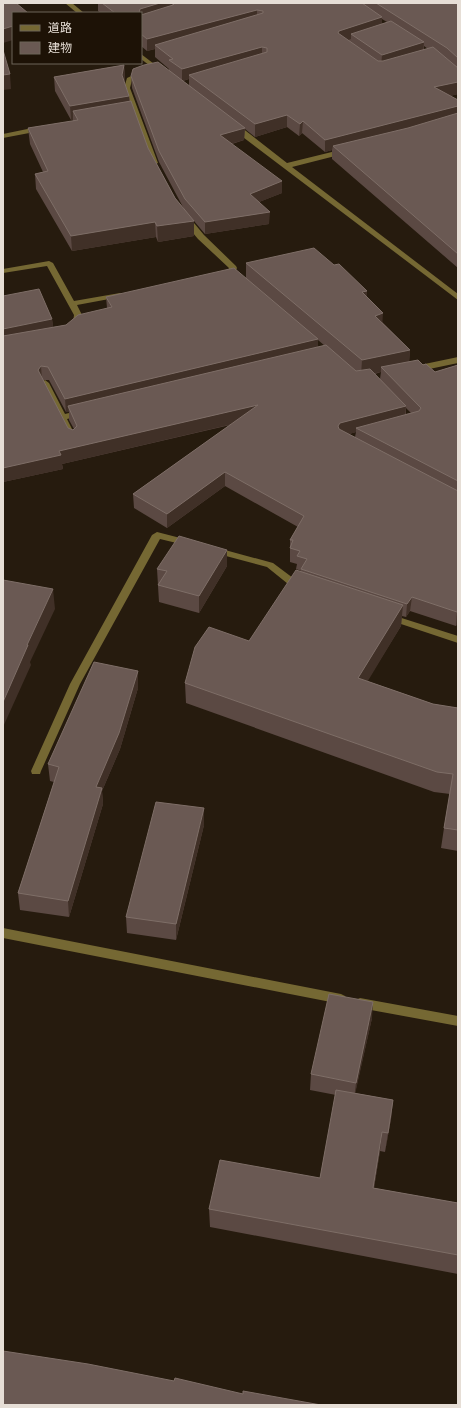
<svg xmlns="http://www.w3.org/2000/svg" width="461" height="1408" font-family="Manrope,'Noto Sans JP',sans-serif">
<rect width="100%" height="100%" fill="#261b0e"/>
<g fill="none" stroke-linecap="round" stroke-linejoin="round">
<!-- minor -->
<g fill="#756833" fill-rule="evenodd">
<polygon points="65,3 72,3 84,13 77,13"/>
<polygon points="141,54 162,70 162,72 158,72 141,59"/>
<polygon points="142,71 145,73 132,80 130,88 158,163 154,165 150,163 124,88 127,78"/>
<polygon points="231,124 237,124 287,163 344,149 347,149 347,153 292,167 458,294 458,300 231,128"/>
<polygon points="42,126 45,126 45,130 3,138 3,134"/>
<polygon points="183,217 189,217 204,235 236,266 237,268 234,275 228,275 227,273 229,268 198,239 183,221"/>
<polygon points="49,261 53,263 74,301 120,293 124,295 120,297 77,305 82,315 81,324 76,329 70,329 69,327 73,323 74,315 47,266 3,273 3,269"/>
<polygon points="458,357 458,363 415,372 411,369 415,366"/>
<polygon points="45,380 49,383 65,414 81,410 85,413 84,415 67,419 77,439 76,441 73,442 69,439 41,383"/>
<polygon points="157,532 192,541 194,543 189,546 160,539 80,684 41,771 40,774 32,774 31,771 70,684 152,535"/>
<polygon points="214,547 273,563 305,587 300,590 293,588 267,567 211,552 209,550"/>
<polygon points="389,614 458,636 458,643 386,619 384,617"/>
<polygon points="3,928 341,994 345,996 347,999 345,1002 341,1004 3,938"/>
<polygon points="360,998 458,1016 458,1026 360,1008 356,1006 354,1003 356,1000"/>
</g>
</g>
<!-- wall -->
<g fill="#5b4943" fill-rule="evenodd">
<path d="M 98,3 L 458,3 L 458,94 L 450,96 L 458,100 L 458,268 L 332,159 L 332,150 L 325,152 L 302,133 L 299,136 L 287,127 L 255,137 L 245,129 L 244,140 L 232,144 L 282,193 L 259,202 L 269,224 L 205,234 L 194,221 L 194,236 L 158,242 L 156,237 L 72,251 L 36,189 L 35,174 L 43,172 L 30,144 L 28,128 L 73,121 L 73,120 L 71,120 L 55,91 L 54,77 L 124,65 L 125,79 L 124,82 L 129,96 L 130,101 L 148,148 L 175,198 L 184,209 L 159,162 L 132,88 L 131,76 L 169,71 L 169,69 L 155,57 L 155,49 L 147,51 L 141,46 L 141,13 L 101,13 L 98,11 ZM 382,19 L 387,22 L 382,24 ZM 424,46 L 428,49 L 424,50 ZM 189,79 L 189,86 L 183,81 Z"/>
<path d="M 246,263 L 367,291 L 366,296 L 383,323 L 410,350 L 409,361 L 423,365 L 435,372 L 458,365 L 458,622 L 456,626 L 410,611 L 406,617 L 402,616 L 401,626 L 367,681 L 433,704 L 458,708 L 458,851 L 441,848 L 444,828 L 450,794 L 434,792 L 186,703 L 185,683 L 249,641 L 301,572 L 301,571 L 296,569 L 297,564 L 290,562 L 290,540 L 298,527 L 225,486 L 167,528 L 134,508 L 133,494 L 230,425 L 62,464 L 63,469 L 3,482 L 52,319 L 53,327 L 66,325 L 107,308 L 106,297 L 246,278 ZM 318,340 L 325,346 L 318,347 ZM 381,372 L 380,379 L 375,374 ZM 43,380 L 49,380 L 66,412 L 69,412 L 69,420 L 74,429 L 73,430 L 68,428 ZM 406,408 L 411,413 L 406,414 ZM 356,432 L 355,437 L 349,434 Z"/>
<polygon points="227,566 199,613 159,602 157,569"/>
<polygon points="138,688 120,749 102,791 103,804 69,917 20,910 18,893 54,782 50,781 48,764"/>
<polygon points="204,825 176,940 127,933 126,917"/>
<polygon points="372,1018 355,1093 393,1100 391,1119 385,1152 380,1151 374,1188 458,1203 458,1274 210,1227 209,1209 320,1178 336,1095 310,1090 311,1074"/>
</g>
<!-- shaded-wall -->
<g fill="#403027">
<polygon points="160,3 172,3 172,12 141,20 141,13 139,13 140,9"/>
<polygon points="257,10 257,22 155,45 155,49 147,51 147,39"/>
<polygon points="382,17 382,29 351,34 351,39 339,44 338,33 339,31"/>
<polygon points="13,26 13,40 3,43 3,29"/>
<polygon points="424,42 423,55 381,67 382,55"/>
<polygon points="262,47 262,60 189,75 189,79 182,81 182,69"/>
<polygon points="124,65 125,79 123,88 122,75"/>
<polygon points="10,74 11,89 3,90 3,75"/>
<polygon points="458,82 458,94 433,100 434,87"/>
<polygon points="129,96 130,110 73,111 73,120 71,120 70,106"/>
<polygon points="458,106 458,118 333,146 332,150 325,152 325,140"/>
<polygon points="287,115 287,127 255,137 255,124"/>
<polygon points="303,121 302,133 299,136 300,124"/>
<polygon points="245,128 244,140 220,147 220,135"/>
<polygon points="282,181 282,193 249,206 250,194"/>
<polygon points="270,212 269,224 205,234 205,222"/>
<polygon points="194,221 194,236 158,242 157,226"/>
<polygon points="155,222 156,237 72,251 71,236"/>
<polygon points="367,291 366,306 362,292"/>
<polygon points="383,313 382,329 375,316"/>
<polygon points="52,319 54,333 3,342 3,329"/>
<polygon points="318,339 318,352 68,406 69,412 66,412 65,399"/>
<polygon points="410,350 409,366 381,367 381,372 361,376 362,360"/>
<polygon points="41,366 42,380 38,370"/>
<polygon points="258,405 258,418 62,464 63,469 3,482 3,468 59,451"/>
<polygon points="406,406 405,419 356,428 356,432 340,437 338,426 340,423"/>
<polygon points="225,472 225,486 167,528 167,514"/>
<polygon points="227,550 227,566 199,613 199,596"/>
<polygon points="53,589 55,609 30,662 31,665 3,727 3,702 27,645"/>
<polygon points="412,597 410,611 406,617 407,604"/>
<polygon points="403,605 401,626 357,699 358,678"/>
<polygon points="458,611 458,622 456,626 457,612"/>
<polygon points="138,671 138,688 120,749 102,791 103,804 69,917 68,901 96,787"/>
<polygon points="204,808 204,825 176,940 176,924"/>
<polygon points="373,1002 372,1018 354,1099 356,1083"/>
<polygon points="393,1100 391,1119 385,1152 388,1133"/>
<polygon points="382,1132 380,1151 371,1206 373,1188"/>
</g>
<!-- building -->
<g fill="#6a5953" stroke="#7e6e67">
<polygon points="3,3 16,3 28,13 13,13 13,26 3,29"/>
<polygon points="102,3 160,3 140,9 139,13 115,13"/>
<polygon points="175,3 362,3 382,17 339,31 338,33 378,61 383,61 433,47 458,68 458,82 434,87 458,100 458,106 325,140 303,121 300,124 287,115 255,124 189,75 267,52 267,48 262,47 182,69 169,60 173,59 155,45 263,13 263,11 257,10 147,39 141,34 141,15 173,5"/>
<polygon points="376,3 458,3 458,58 447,48"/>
<polygon points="391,21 424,42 382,55 351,34"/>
<polygon points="3,50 10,74 3,75"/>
<polygon points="158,62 245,128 220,135 282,181 250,194 270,212 205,222 185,199 159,151 131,76 133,69 144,65"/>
<polygon points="124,65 122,75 129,96 70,106 54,77"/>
<polygon points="131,101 148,148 175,198 194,221 157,226 155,222 71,236 35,174 48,171 28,128 78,120 73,111"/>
<polygon points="458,113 458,254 333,146 408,128"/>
<polygon points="314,248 334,265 339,264 367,291 362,292 383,313 375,316 410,350 362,360 246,263"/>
<polygon points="234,268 318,339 65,399 48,367 41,366 38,370 68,428 73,430 77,426 68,406 326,345 356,371 370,369 406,406 340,423 338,426 339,429 458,491 458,611 457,612 412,597 407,604 301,569 307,559 297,556 300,551 290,548 293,540 290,540 304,516 225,472 167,514 133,494 258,405 59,451 61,455 3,468 3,336 66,325 78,315 112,307 106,297"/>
<polygon points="39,289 52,319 3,329 3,296"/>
<polygon points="418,360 423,365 426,364 435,372 458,365 458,481 356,428 419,411 421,408 381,367"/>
<polygon points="179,536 227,550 199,596 158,585 167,571 157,569"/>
<polygon points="296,570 403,605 358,678 433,704 458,708 458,830 444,828 453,774 437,772 185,683 195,647 209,627 249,641"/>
<polygon points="3,580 53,589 27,645 28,645 3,702"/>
<polygon points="94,662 138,671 119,733 96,787 102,788 68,901 18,893 59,767 48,764"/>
<polygon points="156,802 204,808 176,924 126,917"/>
<polygon points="329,994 373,1002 356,1083 311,1074"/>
<polygon points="336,1090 393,1100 388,1133 382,1132 373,1188 458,1203 458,1255 209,1209 220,1160 320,1178"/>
<polygon points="3,1351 88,1364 174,1381 175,1378 243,1394 243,1391 321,1405 3,1405"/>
</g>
<!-- border -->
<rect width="461" height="1408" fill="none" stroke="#e6ded6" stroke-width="8"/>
<!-- legend -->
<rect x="12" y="12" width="130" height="52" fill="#1d1206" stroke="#6d6459"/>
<rect x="20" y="25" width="20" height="6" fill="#756833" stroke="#6d6459"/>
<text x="48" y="32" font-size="12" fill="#e6ded6">道路</text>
<rect x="20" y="42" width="20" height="12" fill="#6a5953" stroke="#6d6459"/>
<text x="48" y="52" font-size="12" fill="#e6ded6">建物</text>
</svg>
